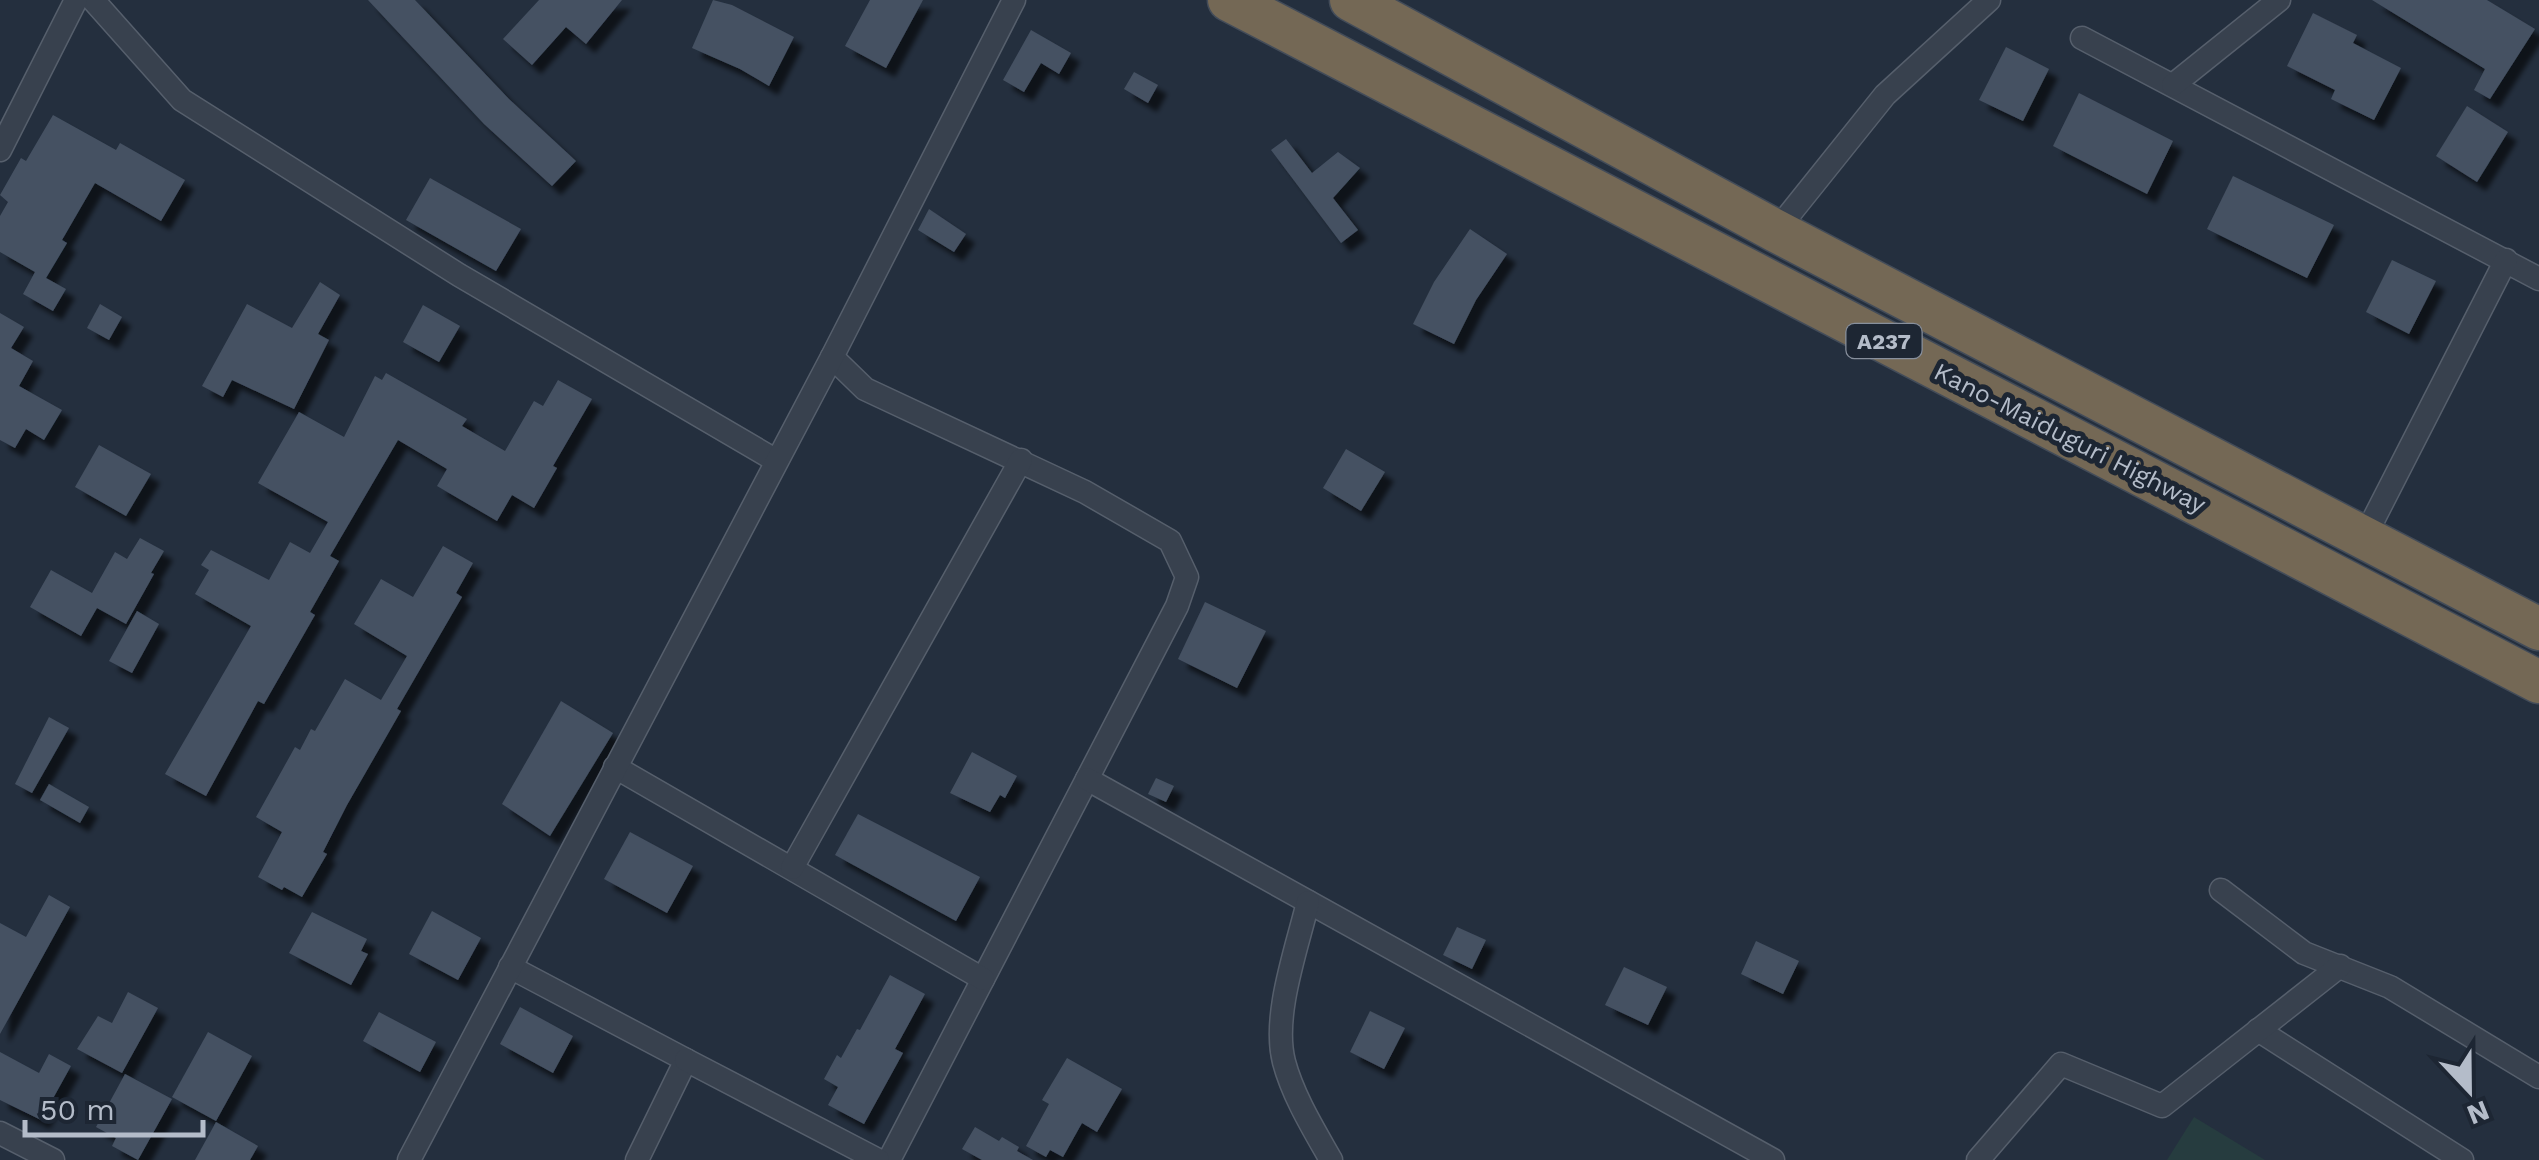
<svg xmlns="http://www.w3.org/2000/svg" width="2539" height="1160" font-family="'Work Sans',sans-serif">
<defs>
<filter id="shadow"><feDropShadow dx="9" dy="9" stdDeviation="2.5" flood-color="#0009"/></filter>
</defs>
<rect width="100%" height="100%" fill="#242f3e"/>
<!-- green -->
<polygon fill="#263c3f" points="2194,1117 2265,1160 2167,1160"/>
<!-- building -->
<g fill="#455162" filter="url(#shadow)">
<polygon points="368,0 415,0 509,99 576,161 552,186 484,124"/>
<polygon points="539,0 622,0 586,44 566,27 532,65 503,39"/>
<polygon points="713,0 732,5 794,37 769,86 740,69 692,48"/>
<polygon points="870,0 923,0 886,68 845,46"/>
<polygon points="2372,0 2487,0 2535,29 2490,99 2474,90 2485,69"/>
<polygon points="2313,13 2357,35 2353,43 2401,68 2374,120 2331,99 2335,90 2287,66"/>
<polygon points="1031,30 1071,53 1059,74 1041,63 1024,92 1003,80"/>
<polygon points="2006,47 2049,69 2023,121 1979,100"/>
<polygon points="1134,72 1158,85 1148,103 1124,89"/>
<polygon points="2079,93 2173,141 2147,194 2053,146"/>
<polygon points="2467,106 2508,132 2477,182 2436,156"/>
<polygon points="53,115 116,150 120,143 185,180 161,221 95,183 62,240 67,243 46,278 66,289 53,311 23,294 35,272 0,252 0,216 8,202 0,195 21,158 26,161"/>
<polygon points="1286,139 1312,173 1338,152 1360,168 1333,198 1358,230 1341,243 1271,150"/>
<polygon points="2233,176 2334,225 2307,278 2207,229"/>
<polygon points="430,178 521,229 496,271 406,220"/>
<polygon points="929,209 966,234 954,252 918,230"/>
<polygon points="1470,229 1507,254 1476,300 1454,344 1413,324 1434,282"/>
<polygon points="2392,260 2436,281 2409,334 2366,312"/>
<polygon points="320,282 340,295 318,334 329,340 294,409 232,380 223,397 202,386 247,304 292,328"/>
<polygon points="100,304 122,317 109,340 87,328"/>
<polygon points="423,305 460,326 439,362 403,342"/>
<polygon points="0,313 24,327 11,348 33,361 19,386 62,410 44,440 26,429 15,448 0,440"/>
<polygon points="386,373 467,419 462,426 505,451 534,401 543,406 558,380 592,399 553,466 557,468 534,508 512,495 497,521 437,486 447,469 398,440 330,556 339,561 310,612 315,615 264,704 258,701 206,796 165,774 251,626 195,594 209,570 201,565 211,550 269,580 290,542 310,553 328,522 258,483 299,412 344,437 375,376 382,380"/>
<polygon points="99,445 151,474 126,516 75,487"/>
<polygon points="1346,449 1385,472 1361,511 1323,488"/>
<polygon points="140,538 164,551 151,573 154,574 126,624 97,608 81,636 30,607 51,570 92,593 115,552 127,559"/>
<polygon points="443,546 473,563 456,593 462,597 397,709 401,711 347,805 323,852 327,854 302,897 284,887 282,890 258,877 282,832 256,817 295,747 300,750 311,729 315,731 345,679 381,700 407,656 354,624 381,579 413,597"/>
<polygon points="1205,602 1266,631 1237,688 1178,659"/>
<polygon points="137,611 159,624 132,673 109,661"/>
<polygon points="561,701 613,733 550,836 502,804"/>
<polygon points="49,717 69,728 32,793 15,784"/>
<polygon points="972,752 1017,776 1005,798 1000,795 990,812 950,793"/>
<polygon points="1156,778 1174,786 1166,802 1148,794"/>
<polygon points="49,784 89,807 80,823 40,800"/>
<polygon points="858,814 980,877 956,921 835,855"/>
<polygon points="630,832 693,866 667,913 604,879"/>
<polygon points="49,895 70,907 0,1034 0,923 26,937"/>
<polygon points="432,911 481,938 458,980 409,954"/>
<polygon points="312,912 367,939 361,951 368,954 351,985 289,953"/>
<polygon points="1457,927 1486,940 1472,969 1443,955"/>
<polygon points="1756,941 1799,961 1783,994 1741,974"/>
<polygon points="1624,967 1667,987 1648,1025 1605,1005"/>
<polygon points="890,975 925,994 895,1049 903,1053 864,1124 828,1105 838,1087 824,1079 837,1055 841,1058 857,1029 860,1030"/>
<polygon points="128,992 158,1008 122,1073 77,1049 98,1016 112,1023"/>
<polygon points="520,1007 573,1036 553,1073 500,1044"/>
<polygon points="1370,1011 1405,1028 1384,1069 1350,1052"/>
<polygon points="379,1012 436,1042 420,1072 363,1041"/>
<polygon points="208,1032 252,1056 216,1121 172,1097"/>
<polygon points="0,1052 39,1073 49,1054 71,1066 41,1120 0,1100"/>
<polygon points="1067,1058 1122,1089 1097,1132 1082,1123 1063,1157 1050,1150 1046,1157 1026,1146 1049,1104 1042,1100"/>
<polygon points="125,1074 172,1099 138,1160 112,1146 116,1138 96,1127"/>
<polygon points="216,1122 258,1146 250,1160 195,1160"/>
<polygon points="975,1127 999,1141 1002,1137 1019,1147 1017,1151 1033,1160 982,1160 962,1149"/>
</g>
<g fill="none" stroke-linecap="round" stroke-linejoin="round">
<defs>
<g id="street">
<polyline points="93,0 182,100 459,275 775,460"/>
<polyline points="2082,38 2539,279"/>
<polyline points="2173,85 2279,0"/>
<polyline points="0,150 76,0"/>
<polyline points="1776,231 1885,95 1989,0"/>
<polyline points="832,357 865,389 1085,492 1170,541 1187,577 1177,606 889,1160"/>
<polyline points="2364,538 2506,260"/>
<polyline points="615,767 983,979"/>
<polyline points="1087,779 1773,1160"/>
<polyline points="792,868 1021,460"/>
<polyline points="2221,890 2304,953 2390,987 2539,1077"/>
<path d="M 1308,902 C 1297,948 1272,1016 1284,1062 C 1293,1096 1314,1130 1331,1160"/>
<polyline points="510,967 686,1060 637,1160"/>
<polyline points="2258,1030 2462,1160"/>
<polyline points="686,1060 878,1160"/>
<polyline points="0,1133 53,1160"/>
<polyline points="409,1160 832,357 1014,0"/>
<polyline points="1978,1160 2061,1064 2162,1106 2340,966"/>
</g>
<g id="highway">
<polyline points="1229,0 2539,682"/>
<polyline points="1351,0 1776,231 2539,629"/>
</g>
</defs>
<!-- street casing -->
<use href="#street" stroke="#565f6c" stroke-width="25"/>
<!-- highway casing -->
<use href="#highway" stroke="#434c59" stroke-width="45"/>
<!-- street -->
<use href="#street" stroke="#38414e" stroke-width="22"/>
<!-- highway -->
<use href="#highway" stroke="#746855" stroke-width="42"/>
</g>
<g text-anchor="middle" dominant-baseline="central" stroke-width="10" stroke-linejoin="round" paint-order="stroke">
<!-- shield labels -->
<rect fill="#1d2633" stroke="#878f9c" stroke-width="2.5" x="1846.5" y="324" width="75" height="34" rx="8"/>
<g font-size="22" font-weight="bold" fill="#b4bcc9">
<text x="1884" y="341">A237</text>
</g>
<!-- street labels -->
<g font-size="25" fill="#b4bcc9" stroke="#1d2633">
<text transform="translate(2070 438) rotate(27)">Kano-Maiduguri Highway</text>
</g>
</g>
<!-- north arrow -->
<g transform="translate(2469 1090) rotate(158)" stroke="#1d2633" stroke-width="8" paint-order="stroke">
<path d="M0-8L18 38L0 25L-18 38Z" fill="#b4bcc9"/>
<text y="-15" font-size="28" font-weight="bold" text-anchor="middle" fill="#b4bcc9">N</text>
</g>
<!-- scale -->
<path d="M25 1120v15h178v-15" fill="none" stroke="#b4bcc9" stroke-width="5"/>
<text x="40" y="1120" font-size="30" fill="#b4bcc9" stroke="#1d2633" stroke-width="8" paint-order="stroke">50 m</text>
</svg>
